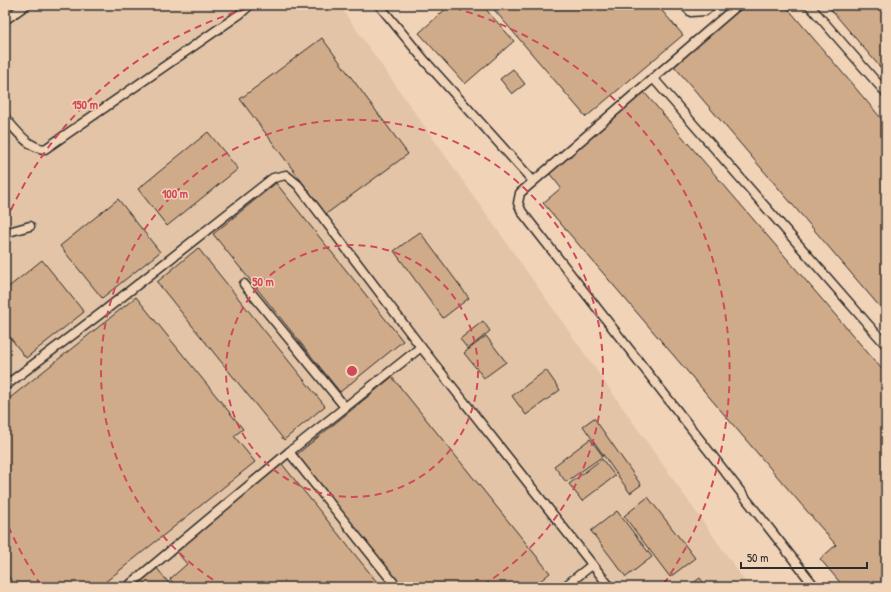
<svg xmlns="http://www.w3.org/2000/svg" width="891" height="592" font-family="'Patrick Hand',sans-serif">
<rect width="100%" height="100%" fill="#f1d3b7"/>
<filter id="ink" filterUnits="userSpaceOnUse"><feTurbulence type="fractalNoise" baseFrequency=".025" numOctaves="2"/><feDisplacementMap in="SourceGraphic" scale="8" xChannelSelector="R" yChannelSelector="G"/><feConvolveMatrix kernelMatrix="1 2 1 2 8 2 1 2 1" color-interpolation-filters="sRGB"/></filter>
<g filter="url(#ink)">
<!-- built -->
<polygon fill="#e3c4a7" points="5,5 339,5 749,587 5,587"/>
<!-- building -->
<g fill="#cfab8a" stroke="#2b2b2b">
<polygon points="450,5 482,5 514,41 465,84 419,33"/>
<polygon points="490,5 657,5 683,35 586,117"/>
<polygon points="745,5 785,5 886,124 886,314 674,66"/>
<polygon points="827,5 886,5 886,74"/>
<polygon points="322,38 408,154 326,214 240,99"/>
<polygon points="513,69 525,84 512,94 500,79"/>
<polygon points="644,92 886,374 886,587 844,587 820,559 836,545 543,203 561,188 549,173"/>
<polygon points="208,132 238,169 167,226 138,189"/>
<polygon points="276,183 403,341 340,392 213,234"/>
<polygon points="118,199 160,252 102,298 60,246"/>
<polygon points="420,232 469,298 443,318 394,251"/>
<polygon points="198,248 325,406 284,440 157,282"/>
<polygon points="42,260 84,312 26,358 5,331 5,290"/>
<polygon points="136,297 243,429 234,436 255,462 99,587 17,587 5,573 5,402"/>
<polygon points="483,321 490,331 468,349 460,339"/>
<polygon points="486,336 506,362 484,378 464,353"/>
<polygon points="546,370 560,390 526,415 512,396"/>
<polygon points="392,377 550,573 533,587 402,587 296,455"/>
<polygon points="594,418 641,485 630,493 583,426"/>
<polygon points="590,439 603,456 566,482 554,466"/>
<polygon points="602,459 615,476 582,501 569,484"/>
<polygon points="282,464 381,587 176,587 170,579 187,564 175,550"/>
<polygon points="648,497 695,558 670,577 624,516"/>
<polygon points="617,511 652,557 626,577 591,531"/>
<polygon points="156,567 172,587 132,587"/>
<polygon points="700,578 707,587 688,587"/>
</g>
<g fill="none" stroke-linecap="round" stroke-linejoin="round">
<defs>
<g id="service">
<polyline points="379,5 425,61 533,181"/>
<polyline points="684,5 691,12 705,11 712,5"/>
<polyline points="738,5 520,193 518,203 522,212 815,587"/>
<polyline points="809,5 886,93"/>
<polyline points="5,20 26,5"/>
<polyline points="653,78 886,345"/>
<path d="M 5,118 C 16,130 28,148 45,149 L 240,14 L 250,5"/>
<polyline points="5,233 30,226"/>
<polyline points="244,284 345,407"/>
<polyline points="5,386 104,311 273,178 286,175 298,185 421,347 610,587"/>
<polyline points="289,452 397,587"/>
<polyline points="127,587 289,452 421,347"/>
<polyline points="564,587 592,565"/>
</g>
</defs>
<!-- service casing -->
<use href="#service" stroke="#2b2b2b" stroke-width="11"/>
<!-- service -->
<use href="#service" stroke="#f1d3b7" stroke-width="8"/>
</g>
</g>
<!-- distance rings -->
<g fill="none" stroke="#d1495b" stroke-width="2" stroke-dasharray="7 5">
<circle cx="352" cy="371" r="126"/>
<path d="M223 586A251 251 0 1 1 481 586"/>
<path d="M41 585A377 377 0 0 1 6 521M6 221A377 377 0 0 1 261 5M443 5A377 377 0 0 1 663 585"/>
</g>
<circle cx="352" cy="371" r="6" fill="#d1495b" stroke="#f1d3b7" stroke-width="2"/>
<g font-size="12" text-anchor="middle" font-weight="bold" fill="#d1495b" stroke="#f1d3b7" stroke-width="3" stroke-linejoin="round" paint-order="stroke">
<text x="85" y="109">150 m</text>
<text x="175" y="198">100 m</text>
<text x="263" y="286">50 m</text>
</g>
<!-- margin -->
<rect width="891" height="592" fill="none" stroke="#f1d3b7" stroke-width="20"/>
<rect x="10" y="10" width="871" height="572" fill="none" stroke="#2b2b2b" stroke-width="1.5" filter="url(#ink)"/>
<!-- scale -->
<path d="M741 562v6h126v-6" fill="none" stroke="#2b2b2b" stroke-width="2"/>
<text x="747" y="562" font-size="12" fill="#2b2b2b" stroke="#f1d3b7" stroke-width="3" paint-order="stroke">50 m</text>
</svg>
